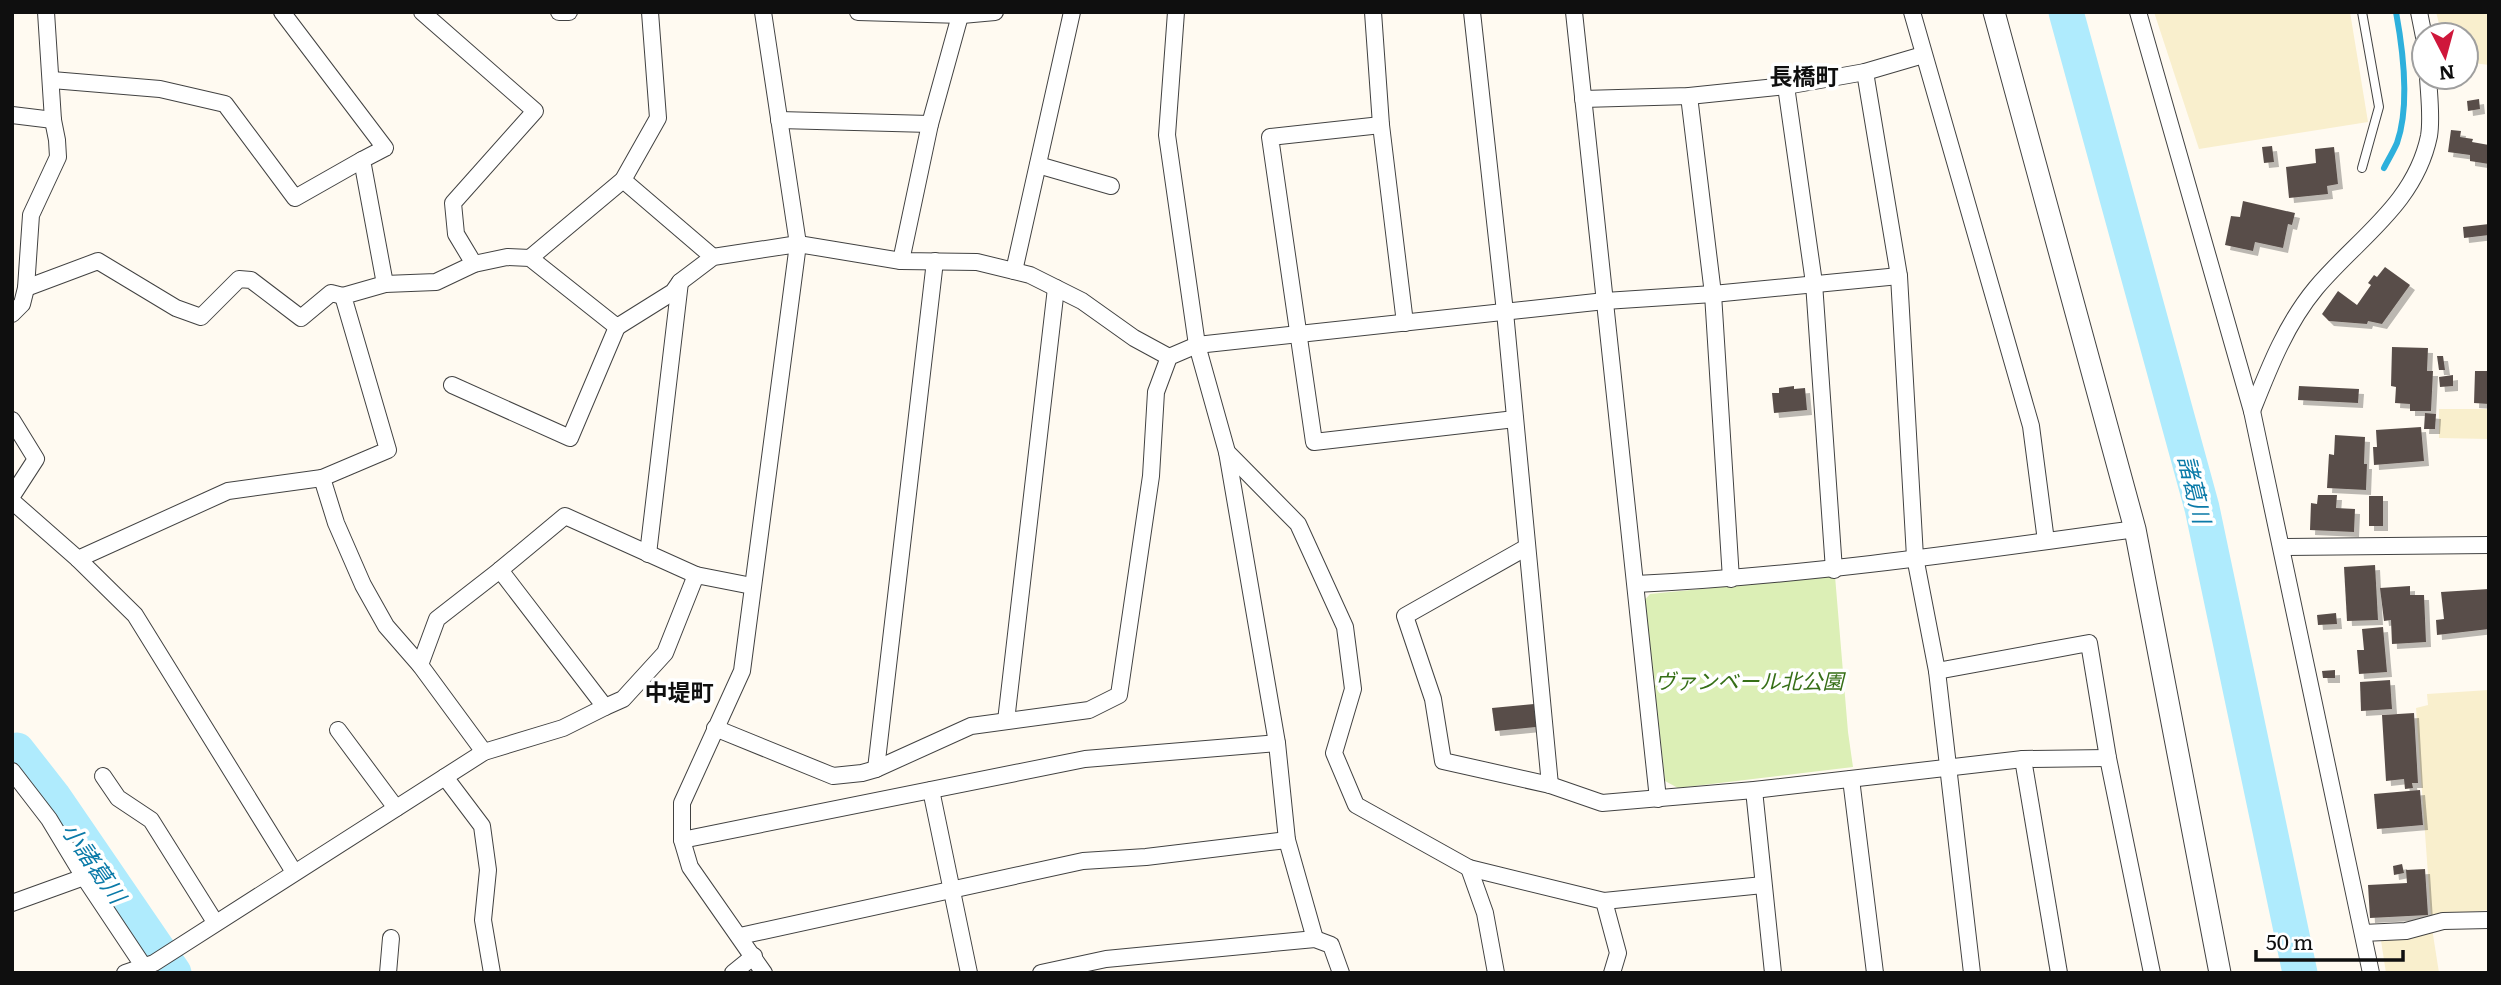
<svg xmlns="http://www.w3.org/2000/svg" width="2501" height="985" font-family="Literata,'Noto Sans JP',serif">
<defs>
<filter id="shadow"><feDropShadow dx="5" dy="5" stdDeviation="0" flood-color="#0004"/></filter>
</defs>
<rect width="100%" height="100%" fill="#fffaf1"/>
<!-- farmland -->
<g fill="#f9efcd">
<polygon points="2154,12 2350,12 2368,122 2199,149"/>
<polygon points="2436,12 2489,12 2489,65 2466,62 2466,35 2442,35"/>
<polygon points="2439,409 2489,409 2489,439 2439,438"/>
<polygon points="2489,690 2489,910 2431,916 2416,708 2428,705 2427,694"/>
<polygon points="2432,928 2439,973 2386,973 2380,934"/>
</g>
<!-- green -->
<polygon fill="#dcefb6" points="1835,576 1848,732 1853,767 1678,788 1665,781 1647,618 1643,602 1650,594"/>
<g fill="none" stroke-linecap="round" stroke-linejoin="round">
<!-- stream -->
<path stroke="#2eb0dc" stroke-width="6" d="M 2384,168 C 2388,160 2393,152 2397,143 C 2410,106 2403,50 2396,12"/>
<!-- river -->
<g stroke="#afebfd" stroke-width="35">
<polyline points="2066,12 2202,508 2300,973"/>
<polyline points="17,750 53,796 174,973"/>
</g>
</g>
<!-- building -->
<g fill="#594e4a" filter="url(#shadow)">
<polygon points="2479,99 2480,109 2468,111 2467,101"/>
<polygon points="2451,130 2461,131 2460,137 2473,139 2472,142 2489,145 2489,164 2470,161 2470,155 2448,152"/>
<polygon points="2272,146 2274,162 2264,163 2262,147"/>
<polygon points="2334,147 2338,184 2327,186 2328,194 2289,198 2286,167 2316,163 2315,149"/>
<polygon points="2243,201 2295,213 2292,225 2288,224 2283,248 2255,242 2253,251 2225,245 2231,216 2240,217"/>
<polygon points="2489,224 2489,235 2464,238 2463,227"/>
<polygon points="2385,267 2410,285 2382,324 2368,321 2367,324 2329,321 2322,314 2338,291 2357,305 2371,285 2368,283 2374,275 2377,277"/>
<polygon points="2392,347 2428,348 2427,371 2433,371 2431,411 2410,411 2410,404 2395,403 2396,387 2391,386"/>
<polygon points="2437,356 2443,356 2445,370 2439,370"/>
<polygon points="2475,371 2489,371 2489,404 2474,403"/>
<polygon points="2453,375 2453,386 2440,387 2439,377"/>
<polygon points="1794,386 1794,389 1805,388 1807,410 1774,413 1772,393 1779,393 1779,388"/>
<polygon points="2299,386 2359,389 2358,403 2298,400"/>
<polygon points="2425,413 2436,414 2435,429 2424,429"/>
<polygon points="2421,427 2424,461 2374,465 2373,447 2377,447 2376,430"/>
<polygon points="2335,435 2365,437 2364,464 2367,464 2366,490 2327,488 2329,454 2334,455"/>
<polygon points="2318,495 2337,495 2336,508 2355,509 2354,532 2310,530 2311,503 2317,504"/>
<rect x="2369" y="496" width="14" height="30"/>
<polygon points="2375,565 2378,620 2347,621 2344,567"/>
<polygon points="2410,586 2410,595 2424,595 2426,642 2392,644 2391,620 2384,621 2380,588"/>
<polygon points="2489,589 2489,629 2437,635 2436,620 2444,619 2441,592"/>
<polygon points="2336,613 2337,624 2318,625 2317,615"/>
<polygon points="2383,627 2387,672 2359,674 2357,650 2364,650 2362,629"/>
<polygon points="2335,670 2335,678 2323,678 2322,671"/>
<polygon points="2390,680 2392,709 2361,711 2360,682"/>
<polygon points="1534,704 1536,727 1495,731 1492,708"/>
<polygon points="2414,713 2418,783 2412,783 2413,788 2405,789 2404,779 2386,781 2382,715"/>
<polygon points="2420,790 2423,825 2377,829 2374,794"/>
<polygon points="2402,864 2404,873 2394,875 2393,866"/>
<polygon points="2425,869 2428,915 2370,918 2368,885 2407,883 2406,870"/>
</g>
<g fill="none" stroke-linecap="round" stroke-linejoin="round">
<defs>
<polyline id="service" points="2362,12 2379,107 2362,168"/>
<g id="minor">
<polyline points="282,12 385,148 362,160 385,284"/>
<polyline points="422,12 535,111 453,203 456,234 474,264"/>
<polyline points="559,12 569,12"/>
<polyline points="763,12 798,244 742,671 682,803 682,840 690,867 764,973"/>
<polyline points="858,12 962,15 995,12"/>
<polyline points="1176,12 1167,135 1197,345 1227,452 1298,524 1345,627 1353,689 1334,753 1356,805 1469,868 1604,901 1618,953 1612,973"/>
<polyline points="1373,12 1381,125 1405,323"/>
<polyline points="1472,12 1505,312 1550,785"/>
<polyline points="1574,12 1658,799"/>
<polyline points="1912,12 2031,426 2046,541"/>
<polyline points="2138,12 2252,411 2371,973"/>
<polyline points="2419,12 2424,37"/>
<polyline points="1865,72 1899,276 1915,557 1937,671 1972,973"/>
<polyline points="52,80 160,89 225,104 295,198 362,160"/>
<polyline points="1786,86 1814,283 1834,570"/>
<polyline points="1689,96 1713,294 1731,579"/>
<polyline points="1583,99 1689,96 1786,86 1865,72 1923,55"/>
<polyline points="12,115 53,120"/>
<polyline points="779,120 930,124"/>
<polyline points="1381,125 1270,137 1314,442 1515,419"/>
<polyline points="1038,165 1111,186"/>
<polyline points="623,180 713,257"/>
<polyline points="530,258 623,180 658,118 650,12"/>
<polyline points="901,261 930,124 961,12"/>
<polyline points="1014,271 1072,12"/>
<polyline points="26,288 98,261 176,308 201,317 239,279 251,280 301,318 331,293 343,296"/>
<polyline points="12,314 22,304 26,288 31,215 58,157 57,140 53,120 46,12"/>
<polyline points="452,385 570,438 617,327"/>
<path d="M 2252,411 C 2269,368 2286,324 2316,288 C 2358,238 2415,204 2429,136 C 2432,118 2429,96 2428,77"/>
<polyline points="12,420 36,459 12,496"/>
<polyline points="1227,452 1277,743 1287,840 1315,939"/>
<polyline points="12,501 78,559 228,491 322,478"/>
<polyline points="1527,547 1405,616 1433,699 1443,761 1550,785 1602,803 1754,790 2023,759 2108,758"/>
<polyline points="2282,547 2489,545"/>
<polyline points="648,554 680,282"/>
<polyline points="78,559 135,615 294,872"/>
<polyline points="500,570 565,516 696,575"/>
<path d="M 1636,584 C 1803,576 1969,552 2135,529"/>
<polyline points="1937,671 2089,643 2108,758 2152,973"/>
<polyline points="605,707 623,699 665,653 696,575 752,586"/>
<polyline points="1006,721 1056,288"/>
<polyline points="715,728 833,776 862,773 876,769 971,726 1089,710 1119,695 1151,476 1156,392 1169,357 1197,345 1605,301 1713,294 1899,276"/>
<polyline points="338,730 396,808"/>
<polyline points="484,752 420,665 386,626 363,585 336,523 322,478 388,450 343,296 385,284 436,282 474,264 507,257 530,258 617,327 673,292 680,282 713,257 798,244 901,261 977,262 1030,275 1082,301 1134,338 1169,357"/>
<polyline points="2023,759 2059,973"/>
<polyline points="876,769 935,261"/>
<polyline points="12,771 49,819 84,877 148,973"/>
<polyline points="103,776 118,798 151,820 215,922"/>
<polyline points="445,777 482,826 488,870 483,920 492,973"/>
<polyline points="1851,779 1875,973"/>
<polyline points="931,790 969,973"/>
<polyline points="1754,790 1773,973"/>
<polyline points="682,840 1085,759 1277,743"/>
<polyline points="1469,868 1485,913 1496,973"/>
<polyline points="1604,901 1763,885"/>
<polyline points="12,903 84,877"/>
<polyline points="2363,933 2406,931 2443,921 2489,920"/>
<polyline points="740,936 1083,861 1146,857 1287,840"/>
<polyline points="125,973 154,963 484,752 563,728 605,707 500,570 437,619 420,665"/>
<polyline points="388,973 391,938"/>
<polyline points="733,973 754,956"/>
<polyline points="1041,973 1106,959 1315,939 1331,945 1341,973"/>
</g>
<polyline id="tertiary" points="1994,12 2135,529 2220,973"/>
</defs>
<!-- service casing -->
<use href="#service" stroke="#424242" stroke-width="10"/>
<!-- minor casing -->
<use href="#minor" stroke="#424242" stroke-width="18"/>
<!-- tertiary casing -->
<use href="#tertiary" stroke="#424242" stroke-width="23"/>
<!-- service -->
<use href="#service" stroke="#fff" stroke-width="8"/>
<!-- minor -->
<use href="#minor" stroke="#fff" stroke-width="16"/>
<!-- tertiary -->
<use href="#tertiary" stroke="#fff" stroke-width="21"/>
</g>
<g text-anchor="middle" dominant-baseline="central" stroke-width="7" stroke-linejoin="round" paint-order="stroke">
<!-- park labels -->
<g font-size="21" font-style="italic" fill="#366f17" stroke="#fff">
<text x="1749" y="679">ヴァンベール北公園</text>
</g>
<!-- neighbourhood labels -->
<g font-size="23" font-weight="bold" fill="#0f0f0f" stroke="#fff">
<text x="1804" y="75">長橋町</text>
<text x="679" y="691">中堤町</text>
</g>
<!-- water labels -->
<g font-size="23" font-style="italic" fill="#0a7aa8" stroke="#fff">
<text transform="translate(2196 489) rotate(76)">諸葛川</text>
<text transform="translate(95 862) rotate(55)">小諸葛川</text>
</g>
</g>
<!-- border -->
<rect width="2501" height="985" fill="none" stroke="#0f0f0f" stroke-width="28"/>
<!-- north arrow -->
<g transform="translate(2445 56) rotate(174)"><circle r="33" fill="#ffffff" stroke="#9f9f9f" stroke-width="2"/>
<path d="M0-5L12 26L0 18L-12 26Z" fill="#cf173b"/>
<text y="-10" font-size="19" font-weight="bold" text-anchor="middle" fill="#0f0f0f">N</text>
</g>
<!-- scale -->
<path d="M2256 950v10h147v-10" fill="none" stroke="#0f0f0f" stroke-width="3.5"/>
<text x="2266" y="950" font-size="21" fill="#0f0f0f" stroke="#ffffff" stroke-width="5" paint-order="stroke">50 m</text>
</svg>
